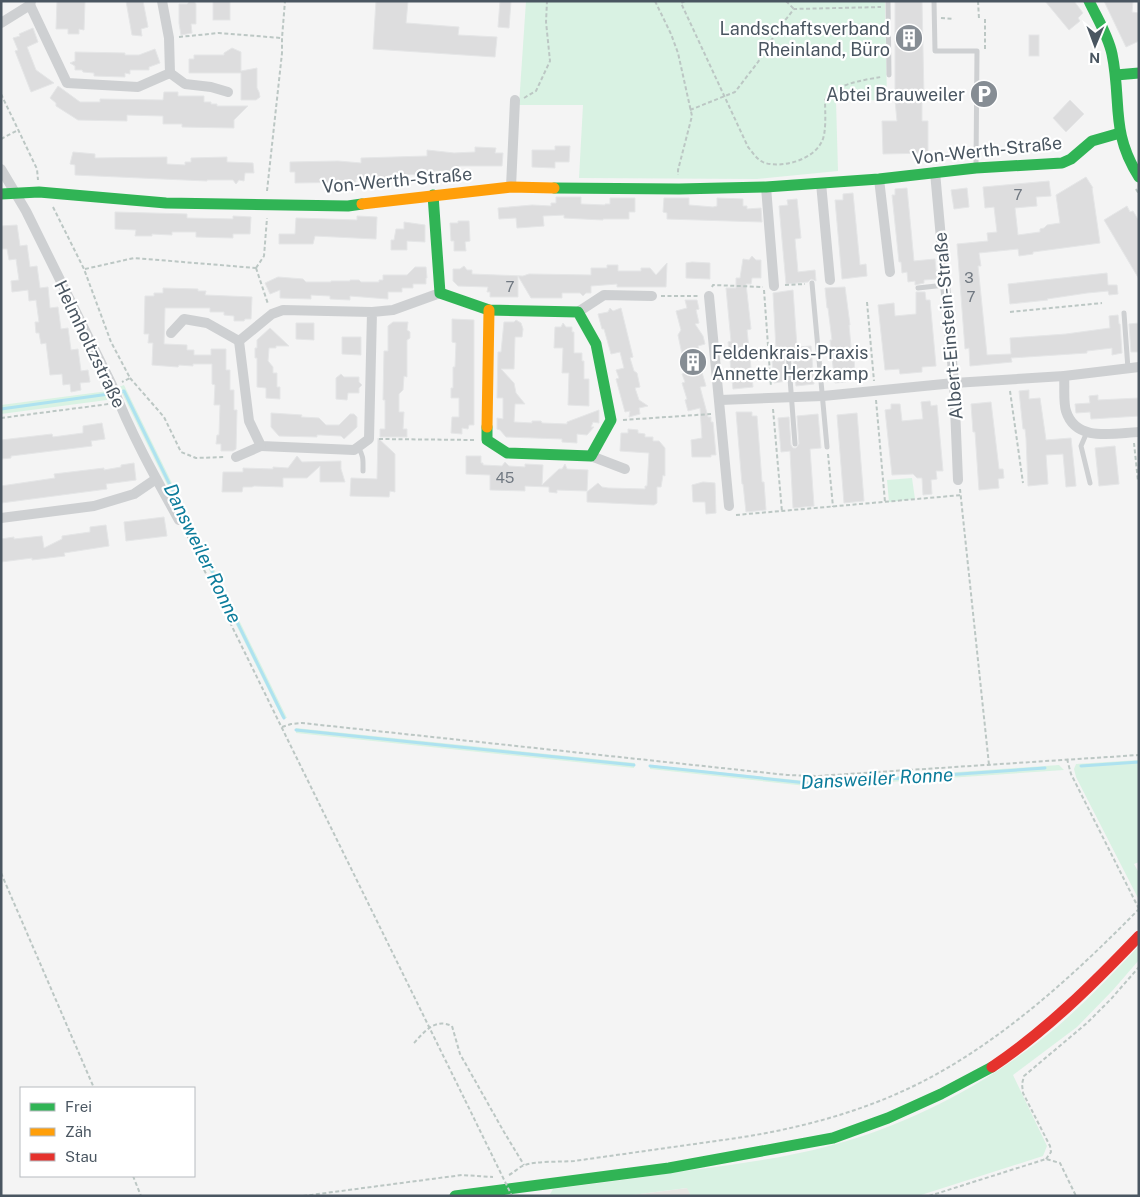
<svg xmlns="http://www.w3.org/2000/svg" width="1140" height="1197" font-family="'Public Sans',sans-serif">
<rect width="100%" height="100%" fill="#f4f4f4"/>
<!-- commercial -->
<polygon fill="#e8e7e3" points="688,1188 691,1196 624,1196"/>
<!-- green -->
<g fill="#d9f2e3">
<polygon points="526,1 885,1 887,100 836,101 838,171 757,179 579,178 583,105 519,105"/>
<polygon points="124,385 287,718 282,718 119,387"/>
<polygon points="108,391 109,394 107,400 1,414 1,405"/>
<polygon points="912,478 915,499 889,502 887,480"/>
<polygon points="296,728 635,763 634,768 296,733"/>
<polygon points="1139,760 1139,862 1134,864 1139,873 1139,900 1076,777 1074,769 1076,764"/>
<polygon points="650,765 816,782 1059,765 1064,770 816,787 650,769"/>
<path d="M 1139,946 L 1139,960 L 1113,990 L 1077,1027 L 1013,1075 L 1047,1146 L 1043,1156 L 918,1196 L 691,1196 L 687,1188 L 624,1196 L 549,1196 L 553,1189 C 599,1183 646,1177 692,1170 C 738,1164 784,1158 829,1146 C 913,1124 992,1081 1058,1026 C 1087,1001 1113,973 1139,946 Z"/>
</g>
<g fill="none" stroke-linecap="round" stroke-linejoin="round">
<!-- stream -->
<g stroke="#aee2f0" stroke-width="3">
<polyline points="121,392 124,391 284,718"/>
<polyline points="1,409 109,394"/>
<polyline points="296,730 634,765"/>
<polyline points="650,766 816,784 1045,768"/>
<polyline points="1081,766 1139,762"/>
</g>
</g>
<!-- building -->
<g fill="#ddddde" stroke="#e5e6e7">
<polygon points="57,1 85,1 84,30 79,29 79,34 68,34 68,29 56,29"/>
<polygon points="126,1 143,1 148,27 141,29 142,36 132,35"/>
<polygon points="190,1 194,1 196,4 196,24 191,24 192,33 181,35 179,23 179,4 187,4"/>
<rect x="213" y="1" width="17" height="19"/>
<polygon points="376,1 408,1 406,23 459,27 458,35 497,37 495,57 373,49"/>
<polygon points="500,1 511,1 509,28 498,27"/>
<polygon points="895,1 922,1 924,99 922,99 922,121 928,121 928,153 883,154 882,121 897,121 895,100"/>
<polygon points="1045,1 1074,1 1083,13 1078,18 1080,21 1069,30"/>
<polygon points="1104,1 1133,1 1132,12 1139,13 1139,41 1126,47"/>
<polygon points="33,28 38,42 27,47 36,70 54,83 31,92 15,51 18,50 13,38 20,36 19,34"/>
<rect x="1029" y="35" width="10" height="21"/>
<polygon points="232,48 241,52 241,71 257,68 257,88 259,92 260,97 256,100 241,100 241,73 189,73 189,59 194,59 194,55 224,55 224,53"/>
<polygon points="155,49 160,63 149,67 149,70 130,70 130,74 125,73 125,77 94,76 94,73 83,72 82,70 75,70 75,66 70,63 75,61 75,52 125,53 125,55 139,55"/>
<polygon points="58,86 80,102 100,102 100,99 163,100 164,92 178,92 178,96 204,96 204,102 211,102 211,104 217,104 217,106 248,106 234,120 234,128 182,127 182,124 163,124 163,116 127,115 127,121 78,120 56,106 56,103 50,98"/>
<polygon points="1070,100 1084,114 1066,132 1053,118"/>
<polygon points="555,146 570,146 569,162 555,162 555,168 532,167 532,150 555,150"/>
<polygon points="475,147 496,148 495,153 503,153 502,166 459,166 459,171 424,171 424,175 392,174 392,179 356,179 356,182 295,183 295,172 290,172 290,162 338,161 361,163 361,158 427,156 427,150 454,153 475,152"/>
<polygon points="73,152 95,154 95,158 167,157 167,164 185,165 185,162 191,162 191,158 227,157 227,162 253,163 254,173 245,173 244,181 239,180 236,184 233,180 207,180 207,181 75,175 75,165 70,164"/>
<polygon points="1086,177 1093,188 1092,188 1100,243 1033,252 1033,254 1019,256 1018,249 979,253 981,266 978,266 987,355 1011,354 1010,338 1066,334 1110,328 1109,316 1118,315 1119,324 1120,324 1122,353 1112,355 1112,348 1087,351 1087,353 1011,358 1012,362 970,366 969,348 965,349 957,244 988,241 987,233 997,232 994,207 985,208 983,187 1049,181 1051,196 1036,197 1037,206 1015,208 1018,235 1040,232 1040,229 1044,228 1047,225 1060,223 1056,195"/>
<polygon points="907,188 914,261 935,259 937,279 924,280 924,283 915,285 915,281 908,282 907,272 902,273 901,262 899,262 892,195 895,195 895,189"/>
<polygon points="967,188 969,207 954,209 951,190"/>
<polygon points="853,193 860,265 866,264 867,276 842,279 835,200 843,200 843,194"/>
<polygon points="556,197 581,197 581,204 605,205 605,204 610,204 610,198 635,198 635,212 629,212 629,219 603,219 603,220 564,218 564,215 543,216 544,226 517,228 516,218 499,219 498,208 532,205 551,206 551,203 556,203"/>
<polygon points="664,198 689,198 689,205 713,207 717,206 717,198 743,199 743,206 747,206 747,209 761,208 762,222 667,219 667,213 663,212"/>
<polygon points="797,199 801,238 795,239 798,272 815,270 816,281 811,279 808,282 786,284 779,206 788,205 787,200"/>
<polygon points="1127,206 1130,212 1133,211 1139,221 1139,279 1104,220"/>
<polygon points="115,212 187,214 187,218 233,219 233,216 251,217 250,234 233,234 233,238 196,237 196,232 172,232 172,235 152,234 152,236 135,236 136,230 115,229"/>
<polygon points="357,216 377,217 376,239 315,236 313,244 279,244 279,234 295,234 296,218 357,220"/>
<polygon points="458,221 469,221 470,241 465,242 466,251 454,251 454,241 451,241 450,223 458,223"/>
<polygon points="404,222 425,225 425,242 407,241 407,250 391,250 391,240 394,240 396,229 404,229"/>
<polygon points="17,225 20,246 27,245 30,267 37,266 40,288 48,287 50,308 58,307 61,329 68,328 71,350 78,349 81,371 88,370 90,382 80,383 81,390 71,392 70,384 63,385 62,374 50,375 46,343 41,344 39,333 36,333 35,322 39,322 36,300 29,301 28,290 12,292 11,281 19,280 16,259 9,260 7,249 1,249 1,226"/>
<polygon points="752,256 756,260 761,260 761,278 752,278 751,284 746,284 751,329 747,330 753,387 733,389 728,342 731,341 726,288 736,288 736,278 740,278 743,259 749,260"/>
<polygon points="692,262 710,263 710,279 686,278 686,263"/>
<polygon points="667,263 666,287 617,287 617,284 591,286 591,293 586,293 583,296 580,293 562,293 562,298 531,298 518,276 518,297 490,297 490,292 487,292 488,287 458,286 453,281 453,269 460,269 464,266 467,270 472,270 472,274 523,276 529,274 591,275 591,268 607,268 607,265 618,265 618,271 641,271 641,268 650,268 656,275"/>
<polygon points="415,267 426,267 427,278 426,278 426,284 413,284 413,288 402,288 402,292 388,292 388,299 350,296 350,300 330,299 330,296 311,295 311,299 280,298 280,290 270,294 265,283 278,277 303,279 306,282 331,282 331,281 350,281 350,280 359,280 361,282 379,282 379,280 383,280 383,275 407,275"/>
<polygon points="1107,273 1108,285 1117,285 1118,294 1109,295 1108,291 1087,293 1047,299 1048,300 1010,304 1008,284"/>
<polygon points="845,287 850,325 849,325 852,357 854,357 855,376 845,377 846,382 835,383 831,350 830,340 832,340 828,308 827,308 825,288"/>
<polygon points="163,288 198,289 198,291 206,291 205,295 252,297 251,319 245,319 244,321 234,321 234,316 224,315 224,312 210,312 210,308 165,308 164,344 187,345 187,350 194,350 194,355 211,355 211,349 226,349 226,370 230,370 230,390 234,390 234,410 237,410 236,449 233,451 221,451 221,444 216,444 217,435 219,435 220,405 214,405 215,385 212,384 212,364 193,364 193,366 179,365 178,367 152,365 153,343 148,343 149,334 144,334 145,296 154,296 154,293 163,293"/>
<polygon points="793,290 797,347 811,346 814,384 796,386 792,352 788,348 785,349 784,352 786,381 774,383 771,349 776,349 773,293"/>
<polygon points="916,292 925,292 926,300 930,300 936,366 922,367 922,372 900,374 899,369 885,370 878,305 894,303 895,316 916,314"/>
<polygon points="685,300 697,300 699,309 696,310 699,323 695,324 703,336 705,344 698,346 704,368 701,369 706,386 700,387 708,417 711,417 711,422 713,422 716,455 711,455 711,457 692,457 691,440 702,438 700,408 688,411 685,400 687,399 682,383 685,382 682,374 686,373 678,335 681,330 676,311 687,308"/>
<polygon points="610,308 613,311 621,308 633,357 630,358 634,371 637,373 640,387 635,388 639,400 648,406 639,408 640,414 629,417 630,411 625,412 616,379 619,378 616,370 624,368 620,352 611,354 604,329 602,329 598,314 608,312"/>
<polygon points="452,319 474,320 474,425 469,425 468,429 462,428 462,434 451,433 452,417 459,417 459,398 451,398 451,388 453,388 453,367 455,367 456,343 452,342"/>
<polygon points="516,320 521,323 523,329 522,337 515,337 514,369 501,369 514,383 516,393 525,404 515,404 514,422 532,423 532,421 541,421 542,423 567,424 567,422 599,410 599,423 593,422 591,427 594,427 587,435 577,434 577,443 562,442 562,439 506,437 500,430 497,429 497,418 503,419 503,398 497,398 498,352 501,352 504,322 514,322"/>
<polygon points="393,322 408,322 407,330 410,332 410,338 407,340 407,377 404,376 403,390 399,394 399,412 404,412 403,429 407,429 407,437 380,437 380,429 385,429 385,400 383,400 384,351 388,351 388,326"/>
<polygon points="296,323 314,323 314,340 296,339"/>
<polygon points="563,323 566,327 572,327 572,332 574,332 574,353 582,353 582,361 584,361 584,379 589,379 589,406 568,405 569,373 562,373 563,348 554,348 555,327 561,327"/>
<polygon points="1139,323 1139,352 1131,352 1129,324"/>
<polygon points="270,328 289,346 276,346 276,348 269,348 268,361 273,367 273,373 277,373 277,387 280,387 280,399 266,398 266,388 257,387 257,358 255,358 255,348 257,348 257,340"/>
<polygon points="342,337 361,337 361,355 342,354"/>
<polygon points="341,374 344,377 359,377 359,382 362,385 359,388 359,393 348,393 347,400 336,399 336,378"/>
<polygon points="1029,390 1029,399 1040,398 1046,440 1071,438 1076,486 1066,487 1063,454 1046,455 1048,484 1028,486 1026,438 1025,429 1023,429 1019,391"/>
<polygon points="1098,395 1098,400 1139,398 1139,416 1091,419 1090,412 1076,413 1075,404 1090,403 1089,396"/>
<polygon points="930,401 931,406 937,405 943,471 936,471 937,479 931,480 932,494 923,495 922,478 917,478 913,474 892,475 885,410 891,409 891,404 900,404 902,421 923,419 921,402"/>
<polygon points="991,402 999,469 1003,469 1004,478 998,479 999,488 979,490 975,432 973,432 971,404"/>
<polygon points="736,412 752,412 752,416 757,416 762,482 764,482 766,510 746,512 743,484 742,484"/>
<polygon points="271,413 302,415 301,417 319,418 326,425 339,425 350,414 354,414 357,417 357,427 344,439 341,436 321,435 317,435 317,437 279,436 271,427"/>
<polygon points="857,413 864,501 844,503 837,415"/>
<polygon points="818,414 821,448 810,449 814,506 793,508 790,451 781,452 778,418 789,417 791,445 793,448 796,448 799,444 797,416"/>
<polygon points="102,423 105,439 91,441 92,446 11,456 11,458 1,459 1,440 52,434 53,437 83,433 83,426"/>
<polygon points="628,429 638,430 638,433 645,434 645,437 653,437 653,441 659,441 665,448 665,476 663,475 661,487 657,487 657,503 654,505 587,502 587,492 598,483 602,487 608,488 645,489 645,486 647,486 649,453 620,451 621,433 628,433"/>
<polygon points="378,438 395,454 395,492 390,491 389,497 350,496 351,478 377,479"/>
<polygon points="1115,446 1119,484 1099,486 1095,448"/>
<polygon points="297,456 302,462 341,461 341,469 345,482 320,482 320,466 307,478 283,478 283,487 254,486 252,487 243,487 242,492 222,492 223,472 243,472 243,468 273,469 273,467 288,468"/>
<polygon points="466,456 481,456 481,463 483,463 483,465 502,466 505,462 509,466 525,467 525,464 543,465 542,485 559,469 562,469 565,464 567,469 588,470 587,491 557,490 557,493 549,492 549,487 525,486 525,491 490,490 490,475 466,474"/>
<polygon points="134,463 136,480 106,484 107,489 1,503 1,486 55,478 54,474 104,468 104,470 121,467 121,465"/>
<polygon points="703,482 715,483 716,513 706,514 705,502 693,502 692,485"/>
<polygon points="164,517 167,536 126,541 124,522"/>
<polygon points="106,525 109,546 64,553 65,556 32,560 32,558 1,562 1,539 14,537 14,539 42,536 44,548 62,539 62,536 90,532 90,527"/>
</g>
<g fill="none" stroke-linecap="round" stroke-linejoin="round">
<!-- path -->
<g stroke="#bcc7c4" stroke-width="2" stroke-dasharray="4 2.5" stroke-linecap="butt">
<polyline points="655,1 671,34 678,53 692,116 678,170 678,175"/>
<path d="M 685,1 L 681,3 L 748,147 C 753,153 757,160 765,163 C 783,168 812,160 821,143 C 827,134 825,111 825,100 C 835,84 863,80 881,77"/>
<polyline points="786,1 794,9"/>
<polyline points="978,1 979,19"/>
<polyline points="941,18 954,19"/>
<polyline points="179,37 219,33 281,38"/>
<polyline points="985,49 985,18"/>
<polyline points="1,94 37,169 38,180"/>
<polyline points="524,98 536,91 550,61 546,22 547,1"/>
<polyline points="690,110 735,92 758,62 779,28 794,9 881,7"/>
<polyline points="1,139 18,130"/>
<polyline points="1136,189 1139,194"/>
<polyline points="267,191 282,53 282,38 285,1"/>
<polyline points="53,207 84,269 111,342 130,378 122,382"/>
<polyline points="256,268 264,256 267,218"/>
<polyline points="256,268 268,304"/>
<polyline points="85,269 134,258 256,268"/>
<polyline points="785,285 805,284"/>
<polyline points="712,287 713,285 763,287"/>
<polyline points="764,290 771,387"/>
<polyline points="661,296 699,296"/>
<polyline points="867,302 874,381"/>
<polyline points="1010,312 1102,303"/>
<polyline points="130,378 164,417 181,452 196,458 225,457"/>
<polyline points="1010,391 1023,483"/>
<polyline points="876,400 885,502"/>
<polyline points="773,409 782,512"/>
<polyline points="1,418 109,404"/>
<polyline points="623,420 711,414"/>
<polyline points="379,439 474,440"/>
<polyline points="1134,443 1138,481"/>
<polyline points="828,454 833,507"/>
<polyline points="960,489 989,765"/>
<polyline points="736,515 962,495"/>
<polyline points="184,529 465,1100"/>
<polyline points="282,727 291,724 302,723 787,775 817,776 1139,755"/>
<polyline points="1067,759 1071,774 1139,909"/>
<polyline points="1,873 94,1088"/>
<path d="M 414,1043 C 425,1031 435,1018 452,1026 L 460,1054 L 504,1132 L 524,1165"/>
<polyline points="1046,1159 1051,1152 1050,1146 1023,1093 1022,1084 1024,1076 1087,1023 1111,999 1139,967"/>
<path d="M 509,1175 C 515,1172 520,1166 525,1165 C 535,1161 562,1162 574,1161 C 624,1154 673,1147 723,1140 C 804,1129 884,1107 954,1064 C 1023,1022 1083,966 1139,909"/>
<polyline points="133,1176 141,1196"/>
<polyline points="303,1196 462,1175 493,1177"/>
<polyline points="929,1196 1046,1159 1060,1163 1076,1196"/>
</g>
<!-- lane -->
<g stroke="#ced0d2" stroke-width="5">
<polyline points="888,1 889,75"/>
<polyline points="934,1 935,51 977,51 976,165"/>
<polyline points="812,283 827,447"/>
<polyline points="918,288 945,285"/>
<polyline points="1124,313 1128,369"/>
<polyline points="788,352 795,444"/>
<polyline points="1087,432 1081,446 1090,483"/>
<path d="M 358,448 C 364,455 363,462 363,471"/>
</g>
<!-- street -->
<g stroke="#ced0d2" stroke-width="10">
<polyline points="30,5 67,83 138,87 170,73 169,38 162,1"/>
<polyline points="1,23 30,5 31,1"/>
<polyline points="170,73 185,84 211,87 228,92"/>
<path d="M 1,169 L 26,211 L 112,385 C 130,432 155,477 179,520"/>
<polyline points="935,172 954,383 958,480"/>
<polyline points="879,179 890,272"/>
<polyline points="821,183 830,280"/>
<polyline points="511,187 515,100"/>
<polyline points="766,187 774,286"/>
<polyline points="709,296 729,506"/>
<polyline points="372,312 369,439 354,450 261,446 249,421 239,341 272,314 283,310 372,312 393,310 440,293"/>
<polyline points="578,312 604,295 652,296"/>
<polyline points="171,333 184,319 207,323 239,341"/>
<path d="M 1064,376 C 1065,387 1063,401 1066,411 C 1076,443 1114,433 1139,432"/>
<polyline points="720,400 823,396 954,383 1064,376 1139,367"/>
<polyline points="591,456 625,469"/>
<polyline points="236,457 261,446"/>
<polyline points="1,518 94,506 134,494 156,479"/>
</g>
<!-- fast -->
<g stroke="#30b455" stroke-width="11">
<path d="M 1089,1 C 1097,18 1108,35 1112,54 C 1122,102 1110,132 1139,177"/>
<polyline points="1116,75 1139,73"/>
<polyline points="554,188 679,189 766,187 879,179 976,168 1062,163 1071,159 1092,141 1120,133"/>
<polyline points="1,194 39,192 166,203 348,206 362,204"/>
<polyline points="433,195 440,293 489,310 578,312 596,344 611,420 591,456 507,453 487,440 487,427"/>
<polyline points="455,1196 669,1168 833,1138 888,1118 941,1094 992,1067"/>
</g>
<!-- slow -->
<g stroke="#ff9f0a" stroke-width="11">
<polyline points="362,204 511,187 554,188"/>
<polyline points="487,427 489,310"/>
</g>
<!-- jam -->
<path stroke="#e5322d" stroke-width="11" d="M 992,1067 C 1047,1030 1093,984 1139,936"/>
<!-- path-bridge -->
<polyline stroke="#bcc7c4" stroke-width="2" stroke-dasharray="4 2.5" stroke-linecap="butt" points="465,1100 512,1196"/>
</g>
<!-- icons -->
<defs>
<symbol id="building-disc" viewBox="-11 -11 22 22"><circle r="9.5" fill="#868d94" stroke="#fff"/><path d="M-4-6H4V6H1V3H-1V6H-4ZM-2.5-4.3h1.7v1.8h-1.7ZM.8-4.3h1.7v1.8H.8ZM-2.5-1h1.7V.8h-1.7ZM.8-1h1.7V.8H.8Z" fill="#fff"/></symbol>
<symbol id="parking-disc" viewBox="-11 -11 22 22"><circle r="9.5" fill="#868d94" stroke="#fff"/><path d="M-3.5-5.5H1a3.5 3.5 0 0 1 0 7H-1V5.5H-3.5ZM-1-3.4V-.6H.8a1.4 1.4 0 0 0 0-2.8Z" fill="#fff"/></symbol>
</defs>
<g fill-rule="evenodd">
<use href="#building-disc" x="893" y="22" width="32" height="32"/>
<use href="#parking-disc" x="968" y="78" width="32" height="32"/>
<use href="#building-disc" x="677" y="346" width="32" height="32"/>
</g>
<g text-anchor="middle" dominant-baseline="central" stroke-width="4.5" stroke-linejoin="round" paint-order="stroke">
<!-- number labels -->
<g font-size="15" fill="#707881">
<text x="1018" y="194">7</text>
<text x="969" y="277">3</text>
<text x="510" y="286">7</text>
<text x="971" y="296">7</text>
<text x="505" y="477">45</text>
</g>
<!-- poi labels -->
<g font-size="18" fill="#4a5661" stroke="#fff" text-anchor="end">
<text x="890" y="28">Landschaftsverband<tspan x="890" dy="21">Rheinland, Büro</tspan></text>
<text x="965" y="94">Abtei Brauweiler</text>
<text x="712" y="352" text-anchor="start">Feldenkrais-Praxis<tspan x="712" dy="21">Annette Herzkamp</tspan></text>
</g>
<!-- street labels -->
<g font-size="18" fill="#4a5661" stroke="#fff">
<text transform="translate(987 150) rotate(-6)">Von-Werth-Straße</text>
<text transform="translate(397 180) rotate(-5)">Von-Werth-Straße</text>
<text transform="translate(948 326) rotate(-95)">Albert-Einstein-Straße</text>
<text transform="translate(90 344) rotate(64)">Helmholtzstraße</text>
</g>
<!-- water labels -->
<g font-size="19" font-style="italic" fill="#0c7c9b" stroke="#fff">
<text transform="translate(203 553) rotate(64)">Dansweiler Ronne</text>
<text transform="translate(877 778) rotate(-3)">Dansweiler Ronne</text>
</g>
</g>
<!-- border -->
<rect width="1140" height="1197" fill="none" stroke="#4a5661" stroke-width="5"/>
<!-- legend -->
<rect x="20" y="1087" width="175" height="90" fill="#ffffff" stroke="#b7bbc0"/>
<rect x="30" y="1103" width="25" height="8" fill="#30b455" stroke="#b7bbc0"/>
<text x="65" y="1112" font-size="15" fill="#4a5661">Frei</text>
<rect x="30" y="1128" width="25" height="8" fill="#ff9f0a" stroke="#b7bbc0"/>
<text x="65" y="1137" font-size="15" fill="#4a5661">Zäh</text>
<rect x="30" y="1153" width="25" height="8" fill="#e5322d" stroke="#b7bbc0"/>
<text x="65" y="1162" font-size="15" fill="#4a5661">Stau</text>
<!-- north arrow -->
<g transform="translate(1095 45) rotate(181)" stroke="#ffffff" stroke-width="4" paint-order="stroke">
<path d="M0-4L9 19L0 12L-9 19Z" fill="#4a5661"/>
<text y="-8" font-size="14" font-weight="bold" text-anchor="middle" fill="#4a5661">N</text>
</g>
</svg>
